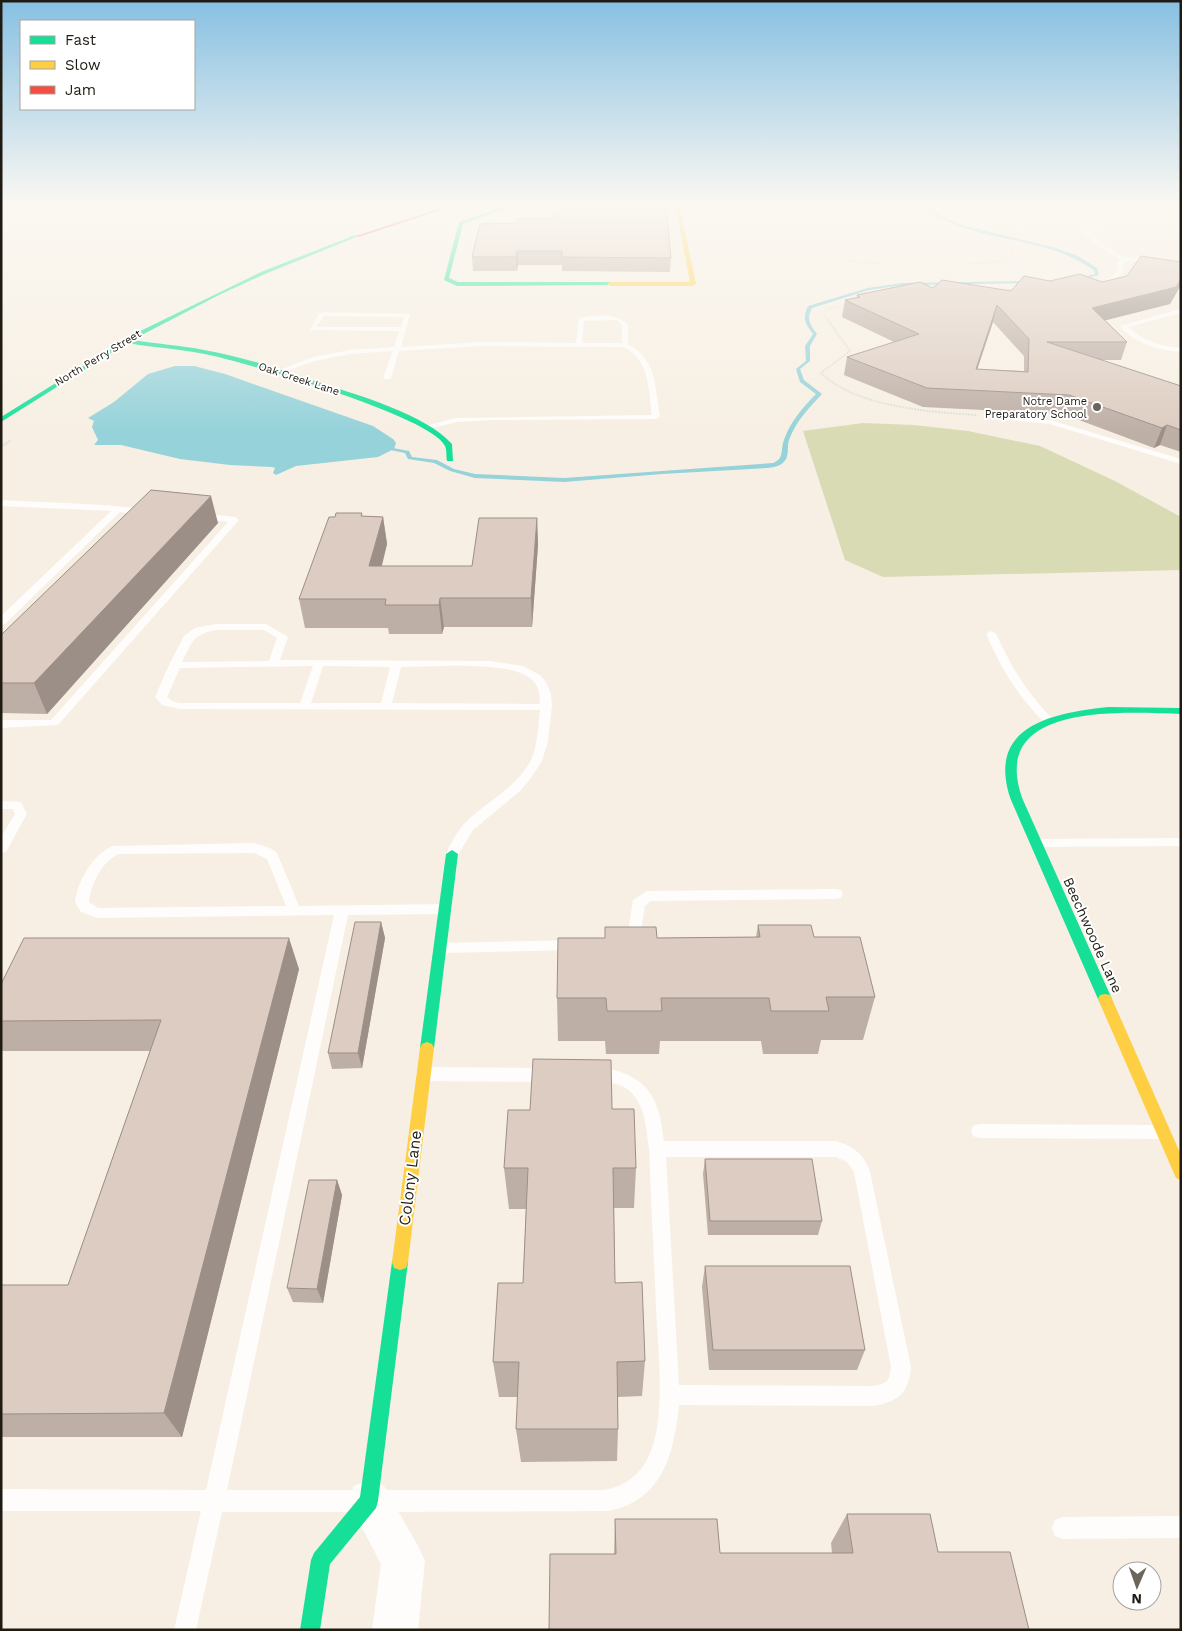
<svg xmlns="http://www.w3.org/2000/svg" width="1182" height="1631" font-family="'Work Sans',sans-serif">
<rect width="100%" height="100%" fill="#f7efe3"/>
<!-- green -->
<polygon fill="#d9dbb4" points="863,423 914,425 968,431 1040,446 1115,481 1181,517 1181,570 883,577 845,560 803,431"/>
<!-- water -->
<polygon fill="#95d2da" points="175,366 194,366 225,374 373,426 393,439 396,443 394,449 378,457 296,466 276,475 273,473 275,468 272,467 230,465 180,459 121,445 94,445 98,440 92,427 94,421 88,418 114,402 148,374"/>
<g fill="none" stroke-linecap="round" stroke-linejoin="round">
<!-- stream -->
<g fill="#95d2da" fill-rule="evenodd">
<path d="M 921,206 L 925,206 L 944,218 L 965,226 L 1056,248 L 1078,256 L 1097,268 L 1099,275 L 1077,281 L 1077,279 L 1095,274 L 1094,270 C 1081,262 1067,254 1052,250 C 1008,236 959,235 921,206 Z"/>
<path d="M 1030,281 L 1031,283 L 903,285 L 869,290 L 812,308 C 806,320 810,324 817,334 L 810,346 L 810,361 L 800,369 L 804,380 L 822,394 C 809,408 796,421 789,440 C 787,446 789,453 786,459 C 782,466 775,467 768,468 L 662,474 L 564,482 L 475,478 L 450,471 L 434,463 L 408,459 L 405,453 L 390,450 L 393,448 L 409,451 L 412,457 L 437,460 L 454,469 L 475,474 L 564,478 L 773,463 C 785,458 780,450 784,440 C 790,422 803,407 816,394 L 800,382 L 796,369 L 806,361 L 805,346 L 813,334 C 805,323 802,319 808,306 L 868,288 L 903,283 Z"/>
</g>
<!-- path-far1 -->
<g stroke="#e1dfdb" stroke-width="1" stroke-dasharray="2 1" stroke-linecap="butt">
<polyline points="842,260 880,264 969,264 996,262 1012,257 1011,245"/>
<polyline points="998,289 1016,289"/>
<polyline points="828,320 823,313 827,309 848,304"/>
</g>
<!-- path -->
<g stroke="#e1dfdb" stroke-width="2" stroke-dasharray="2 1" stroke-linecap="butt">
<path d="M 827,319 L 850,351 L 821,373 C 856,407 930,412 977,415"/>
<polyline points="1,447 11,440"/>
</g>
<!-- lane -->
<g fill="#fefdfb" fill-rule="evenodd">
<polygon points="1097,216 1102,217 1096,226 1088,231 1103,245 1124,257 1162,258 1181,263 1181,267 1162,262 1124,261 1123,271 1110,285 1096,289 1096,287 1106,283 1117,271 1117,262 1120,259 1099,247 1082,231 1092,224"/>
<path d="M 1181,309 L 1181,313 L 1128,327 C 1143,341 1160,346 1181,348 L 1181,352 C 1157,350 1136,344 1120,326 Z"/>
<path d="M 322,312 L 410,314 L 401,347 L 481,342 L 576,343 L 579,318 C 595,315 617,312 628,325 L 628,344 C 657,359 655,388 660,417 L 656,419 L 492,420 L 456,422 L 425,430 L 425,426 L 456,418 L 652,415 C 648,388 650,361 624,347 L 481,346 L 399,351 L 391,378 L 387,380 L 383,378 L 393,351 L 350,354 L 315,361 L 281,373 L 277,373 L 277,371 L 313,357 L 350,350 L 394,347 L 399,331 L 310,330 L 319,314 ZM 324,316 L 404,317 L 401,327 L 316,327 ZM 617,320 L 622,325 L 622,343 L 582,343 L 584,321 Z"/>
<polygon points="990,414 1050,420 1181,459 1181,464 1050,424 993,418 989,416"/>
<path d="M 1,500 C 23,502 139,504 149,512 L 145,515 L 120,512 L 5,624 L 1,625 L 1,616 L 111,511 L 1,506 Z"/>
<polygon points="200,513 235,517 239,520 58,725 1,728 1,720 51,720 228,522 197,518 197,514"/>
<path d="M 216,624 L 266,624 L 288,637 L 280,660 L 489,661 L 523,666 L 540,675 L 546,682 L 551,694 L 552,705 L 548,741 L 542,761 L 531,778 L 521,790 L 473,830 L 457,857 L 447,857 L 446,854 C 451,843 456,833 464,824 C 485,802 516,789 531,760 C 538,745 538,727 540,710 L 179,709 L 162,705 L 155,697 L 169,665 L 184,636 L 195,628 ZM 216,630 L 264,630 L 277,638 L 269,661 L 182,662 C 192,642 193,634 216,630 ZM 313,666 L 300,703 L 179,703 L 172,701 L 167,697 L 180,668 ZM 323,666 L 390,667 L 381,703 L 311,703 ZM 401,667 C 431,667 509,660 531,679 C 539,685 540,694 540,704 L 392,703 Z"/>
<path d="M 991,631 L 996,634 C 1011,666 1027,694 1053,719 L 1055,721 L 1053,723 L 1045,723 C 1018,697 1001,668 986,634 Z"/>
<polygon points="1,801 21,802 27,814 6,852 1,853 1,837 15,814 13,809 1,809"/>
<polygon points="1181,838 1181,846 1036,847 1031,846 1030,843 1031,840 1036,839"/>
<path d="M 254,843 L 272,849 L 277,853 L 299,906 L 445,904 L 450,905 L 452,909 L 450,913 L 445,914 L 348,915 L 227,1490 L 356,1490 L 363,1494 L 366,1500 L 369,1494 L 376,1490 L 604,1490 C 623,1487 639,1476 648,1458 C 667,1418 658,1352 656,1308 C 654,1255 651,1202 649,1149 C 646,1127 645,1097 622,1086 C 612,1081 600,1083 590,1080 L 588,1075 L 590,1070 C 599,1067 609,1068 618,1071 C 653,1082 660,1107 664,1141 L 836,1141 C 854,1147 864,1154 870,1172 L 911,1367 C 909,1393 899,1401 874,1406 L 679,1405 C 674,1453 663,1500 609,1511 L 376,1512 L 369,1508 L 366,1502 L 363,1508 L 356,1512 L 222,1512 L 196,1630 L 174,1630 L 201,1511 L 1,1511 L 1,1489 L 206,1490 L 334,915 L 97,918 L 81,912 L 75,902 C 78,880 93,854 113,846 ZM 254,853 L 267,859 L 286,906 L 98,908 L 89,902 C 91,884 102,861 119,854 ZM 666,1157 L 836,1157 L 847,1162 L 854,1172 L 891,1367 C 890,1380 887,1384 874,1386 L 679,1385 Z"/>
<polygon points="836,889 841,890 843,894 841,898 836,899 650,901 645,906 641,931 631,943 626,944 621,943 619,939 629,926 633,900 647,891"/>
<polygon points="575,940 580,941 582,945 580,949 575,950 440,953 435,952 433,948 435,944 440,943"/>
<polygon points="424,1067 549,1068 555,1070 557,1075 555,1080 549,1082 424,1081 418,1079 416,1074 418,1069"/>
<polygon points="979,1124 1160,1125 1166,1127 1168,1132 1166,1137 1160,1139 979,1138 973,1136 971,1131 973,1126"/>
<polygon points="1181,1516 1181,1538 1063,1539 1055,1536 1052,1528 1055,1520 1063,1517"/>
</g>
<!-- street -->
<g fill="#fefdfb" fill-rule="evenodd">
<polygon points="1,206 11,206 1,211"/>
<polygon points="422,211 465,221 466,223 461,226 418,216 417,214"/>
<polygon points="369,1480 384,1486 418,1546 425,1561 418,1630 372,1630 381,1564 348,1501 354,1486"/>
</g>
<!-- fast -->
<g fill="#16e098" fill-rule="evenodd">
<polygon points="508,206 513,206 463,224 449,278 458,282 610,282 612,285 457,286 444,280 459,222"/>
<path d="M 355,235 L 359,236 L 265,274 L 219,295 L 132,340 C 156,344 180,345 204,350 C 244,357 283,370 321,383 C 360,396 425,414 452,444 L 453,461 L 447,461 C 446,456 447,450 445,446 C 432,417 250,364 214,356 C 185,349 156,348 127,343 L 1,422 L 1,417 L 122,342 L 122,340 L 261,272 Z"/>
<path d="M 1108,707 L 1181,708 L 1181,714 C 1122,712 986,702 1023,800 L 1112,999 L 1110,1003 L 1105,1004 L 1100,1003 L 1098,999 L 1011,800 C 985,726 1052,713 1108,707 Z"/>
<polygon points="452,850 458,854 434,1048 432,1052 427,1054 422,1052 420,1048 446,854"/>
<polygon points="400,1254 406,1256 408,1262 378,1501 376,1508 330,1564 320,1630 300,1630 311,1560 314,1553 360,1497 392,1262 394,1256"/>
</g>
<!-- slow -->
<g fill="#ffcf43" fill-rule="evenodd">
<polygon points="508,206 680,207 696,284 693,286 610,286 607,284 610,282 690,282 676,209"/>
<polygon points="1105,994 1110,995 1112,999 1181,1155 1181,1180 1176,1178 1098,999 1100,995"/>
<polygon points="427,1042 432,1044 434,1048 408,1262 406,1268 400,1270 394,1268 392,1262 420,1048 422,1044"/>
</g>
<!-- jam -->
<polygon fill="#f24e42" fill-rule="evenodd" points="448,206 453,206 359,237 355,236"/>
</g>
<!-- wall -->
<g fill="#beafa6" fill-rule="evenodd">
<polygon points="480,224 671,258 670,272 562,271 562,265 518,265 517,271 473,271 472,257"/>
<path d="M 1181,262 L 1181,285 L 1170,304 L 1105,320 L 1127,342 L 1121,360 L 1101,360 L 1181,386 L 1181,452 L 1160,445 L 1154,448 L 1063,414 L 923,407 L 844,375 L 847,357 L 894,342 L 842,317 L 845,300 L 857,298 L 857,295 L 933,288 L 1011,291 L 1050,281 L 1102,282 ZM 993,322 L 1024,356 L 1024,371 L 977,369 Z"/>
<polygon points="363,516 383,517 387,544 382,566 472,566 537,518 538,545 532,627 444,627 442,634 389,634 388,628 305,628 299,599"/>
<polygon points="218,523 47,714 1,713 1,634"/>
<polygon points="381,922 385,938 362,1068 332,1069 328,1053"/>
<polygon points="758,925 814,937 875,997 863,1040 821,1040 818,1054 763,1054 761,1041 660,1041 659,1054 606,1054 605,1041 558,1041 557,998 657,938 756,937"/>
<polygon points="299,969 182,1437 1,1437 1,1285 68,1285 150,1051 3,1051 1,1049 1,984"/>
<polygon points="612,1109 636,1168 634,1208 614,1208 615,1283 645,1361 642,1396 618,1397 618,1429 617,1461 521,1462 516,1429 518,1397 499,1397 493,1362 523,1283 526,1209 509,1209 504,1168"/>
<polygon points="705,1159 822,1221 818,1235 708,1235 703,1174"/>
<polygon points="337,1180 342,1195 323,1303 293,1302 287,1288"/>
<polygon points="705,1266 865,1350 857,1370 709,1370 702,1287"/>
<polygon points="847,1514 930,1514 938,1552 1010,1552 1029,1630 549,1630 550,1554 614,1554 615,1519 717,1519 720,1553 832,1553 831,1543"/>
</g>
<!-- shaded-wall -->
<g fill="#9b8f87">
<polygon points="517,251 518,265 517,271 516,257"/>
<polygon points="1181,279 1181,285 1170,304 1087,325 1092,308"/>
<polygon points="997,305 993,322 971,388 976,369"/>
<polygon points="1167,425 1160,445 1154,448 1162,428"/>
<polygon points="211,496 218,523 47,714 34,683"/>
<polygon points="383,517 387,544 374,595 369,566"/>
<polygon points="537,518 538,545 532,627 531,598"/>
<polygon points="440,598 444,627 442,634 439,605"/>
<polygon points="381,922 385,938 362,1068 358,1053"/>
<polygon points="289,938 299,969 182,1437 164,1413"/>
<polygon points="337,1180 342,1195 323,1303 317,1289"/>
</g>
<!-- building -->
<g fill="#ddccc1" stroke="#9b8f87" fill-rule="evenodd">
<polygon points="556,206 666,206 671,258 562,257 562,251 517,251 516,257 472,257 480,224 517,223 517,219 553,219"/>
<path d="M 1141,256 L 1181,262 L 1181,279 L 1176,287 L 1092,308 L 1127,342 L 1047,342 L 1181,386 L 1181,430 L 1167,425 L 1162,428 L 1069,395 L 927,388 L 847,357 L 919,334 L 845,300 L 860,297 L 857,295 L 920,282 L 933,288 L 942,280 L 1011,291 L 1024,276 L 1050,281 L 1080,274 L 1102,282 L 1127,276 ZM 997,305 L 1029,339 L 1028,372 L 976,369 Z"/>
<polygon points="151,490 211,496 34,683 1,683 1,634 2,634"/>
<polygon points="336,513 362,513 361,516 383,517 369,566 472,566 479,518 537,518 531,598 440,598 439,605 385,605 386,599 299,599 329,517 335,517"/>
<polygon points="355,922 381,922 358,1053 328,1053"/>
<polygon points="758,925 811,925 814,937 860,937 875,997 826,997 829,1011 771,1011 769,998 661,998 662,1011 607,1011 606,998 557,998 558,938 605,938 605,927 656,927 657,938 760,937"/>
<polygon points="24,938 289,938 164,1413 1,1414 1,1285 68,1285 161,1020 1,1021 1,984"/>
<polygon points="533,1059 611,1060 612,1109 634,1109 636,1168 613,1168 615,1283 642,1282 645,1361 617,1362 618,1429 516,1429 519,1362 493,1362 498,1283 523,1283 528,1168 504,1168 508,1110 530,1110"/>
<polygon points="705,1159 812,1159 822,1221 710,1221"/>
<polygon points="309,1180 337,1180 317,1289 287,1288"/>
<polygon points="705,1266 850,1266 865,1350 713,1350"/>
<polygon points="847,1514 930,1514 938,1552 1010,1552 1029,1630 549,1630 550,1554 616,1554 615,1519 717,1519 720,1553 853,1553"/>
</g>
<!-- sky -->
<linearGradient id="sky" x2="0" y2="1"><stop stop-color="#87c0e2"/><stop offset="0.47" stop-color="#fbf8f2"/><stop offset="1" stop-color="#fbf8f2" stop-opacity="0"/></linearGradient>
<rect width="1182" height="434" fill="url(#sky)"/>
<!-- markers -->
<circle fill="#6b655c" stroke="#fff" stroke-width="2" cx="1097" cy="407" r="5"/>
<g text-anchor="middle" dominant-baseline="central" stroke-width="4" stroke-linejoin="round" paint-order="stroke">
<!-- far-street labels -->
<g font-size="11" fill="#1f1b13" stroke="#fff">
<text transform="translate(98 358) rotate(-31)">North Perry Street</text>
<text transform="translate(299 379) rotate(18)">Oak Creek Lane</text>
</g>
<!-- far-poi labels -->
<g font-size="11" fill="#1f1b13" stroke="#fff" text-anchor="end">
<text x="1087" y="401">Notre Dame<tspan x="1087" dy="13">Preparatory School</tspan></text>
</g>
<!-- street labels -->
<g font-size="14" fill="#1f1b13" stroke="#fff">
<text transform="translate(1093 935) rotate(66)">Beechwoode Lane</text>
</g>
<!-- near-street labels -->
<g font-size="16" fill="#1f1b13" stroke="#fff">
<text transform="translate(410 1178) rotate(-83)">Colony Lane</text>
</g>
</g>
<!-- border -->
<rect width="1182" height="1631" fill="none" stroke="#1f1b13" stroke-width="5"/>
<!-- legend -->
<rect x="20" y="20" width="175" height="90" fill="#ffffff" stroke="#a5a4a1"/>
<rect x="30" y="36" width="25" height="8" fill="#16e098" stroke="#a5a4a1"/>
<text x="65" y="45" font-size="15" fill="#1f1b13">Fast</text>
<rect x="30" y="61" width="25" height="8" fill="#ffcf43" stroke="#a5a4a1"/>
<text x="65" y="70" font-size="15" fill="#1f1b13">Slow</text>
<rect x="30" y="86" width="25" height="8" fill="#f24e42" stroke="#a5a4a1"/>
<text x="65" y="95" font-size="15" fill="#1f1b13">Jam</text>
<!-- north arrow -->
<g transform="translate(1137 1586) rotate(182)"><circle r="24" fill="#ffffff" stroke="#a5a4a1"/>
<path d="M0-4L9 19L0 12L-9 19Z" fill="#6b655c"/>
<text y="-8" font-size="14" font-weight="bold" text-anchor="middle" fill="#1f1b13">N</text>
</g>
</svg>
